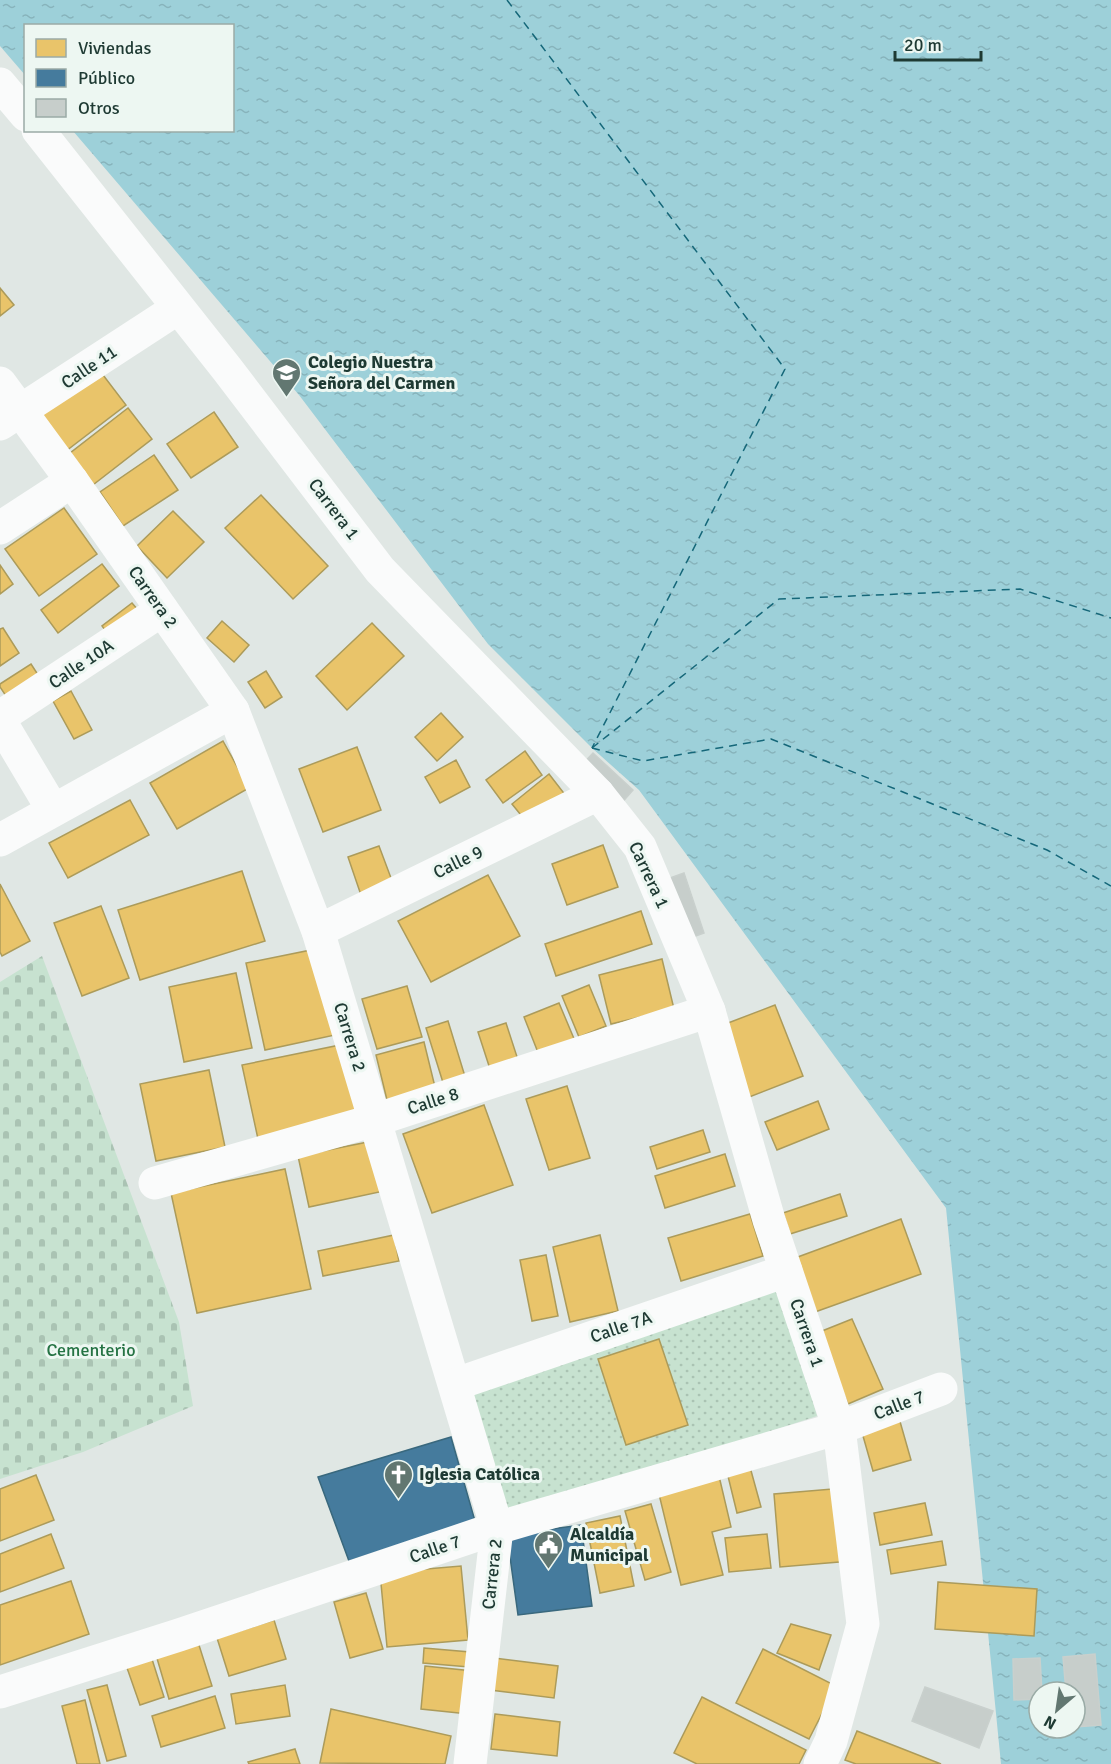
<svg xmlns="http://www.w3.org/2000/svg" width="1111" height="1764" font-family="Signika,sans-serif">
<defs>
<pattern id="green-dots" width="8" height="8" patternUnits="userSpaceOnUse" patternTransform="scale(1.5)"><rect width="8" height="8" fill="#c7e2d0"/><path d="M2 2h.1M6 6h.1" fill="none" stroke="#aac3b3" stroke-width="1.8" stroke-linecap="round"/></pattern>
<pattern id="cemetery-stones" width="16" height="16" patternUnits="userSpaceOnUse" patternTransform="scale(1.5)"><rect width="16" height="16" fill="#c7e2d0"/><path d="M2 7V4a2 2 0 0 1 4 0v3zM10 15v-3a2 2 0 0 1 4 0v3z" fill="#aac3b3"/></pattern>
<pattern id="water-ripples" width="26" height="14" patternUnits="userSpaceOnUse" patternTransform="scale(1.5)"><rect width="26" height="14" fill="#9dd0d9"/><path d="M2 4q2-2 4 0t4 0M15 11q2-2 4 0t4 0" fill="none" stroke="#87b3bb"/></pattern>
</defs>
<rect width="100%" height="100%" fill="#e0e7e4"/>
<!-- green -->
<polygon fill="url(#green-dots)" points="780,1287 817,1416 510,1517 467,1391"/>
<!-- cemetery -->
<polygon fill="url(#cemetery-stones)" points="42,956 179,1322 193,1406 83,1452 0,1479 0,982"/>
<!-- water -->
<path fill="url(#water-ripples)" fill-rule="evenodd" d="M 0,0 L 1111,0 L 1111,1764 L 1001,1764 L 946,1208 L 639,790 L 592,748 L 488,644 L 299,395 L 73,131 L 232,130 L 232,26 L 26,26 L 25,75 L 0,46 ZM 1039,1692 L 1075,1692 L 1075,1728 L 1039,1728 Z"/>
<!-- homes -->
<g fill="#e9c46a" stroke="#ac9b5a" stroke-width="1.5">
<polygon points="0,288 14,305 0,316"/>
<polygon points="100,371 126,405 66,451 39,417"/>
<polygon points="128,408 152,439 89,488 65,457"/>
<polygon points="214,412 238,447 191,478 167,444"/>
<polygon points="154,455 178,490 123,526 100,492"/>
<polygon points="261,495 328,566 293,599 225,528"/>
<polygon points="64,508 97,554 39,596 5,549"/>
<polygon points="173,511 204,542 167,578 137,546"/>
<polygon points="102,564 119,586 58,633 41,610"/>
<polygon points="0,565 13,584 0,594"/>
<polygon points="132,603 144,617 113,641 102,626"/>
<polygon points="222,621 249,645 234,662 207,638"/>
<polygon points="372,623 404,656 347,710 316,676"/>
<polygon points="3,628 19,653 0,666 0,629"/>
<polygon points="31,664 44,684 12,705 0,687 0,684"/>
<polygon points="266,671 282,697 265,708 248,682"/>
<polygon points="71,691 92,730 74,739 53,701"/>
<polygon points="441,713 463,737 437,761 415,737"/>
<polygon points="223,741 249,788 177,829 150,783"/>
<polygon points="357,747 381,810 323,832 299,769"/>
<polygon points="525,751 542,775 503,803 486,780"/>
<polygon points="456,760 470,787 440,803 425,777"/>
<polygon points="549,774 570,801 533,830 512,804"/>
<polygon points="130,800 149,835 68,878 49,843"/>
<polygon points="603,845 618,887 567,905 552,864"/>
<polygon points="379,846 394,886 362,898 348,857"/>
<polygon points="242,871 265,941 140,980 118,910"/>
<polygon points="488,875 520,936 431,982 398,921"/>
<polygon points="0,884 30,941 2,956 0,952"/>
<polygon points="101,906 129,978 82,996 54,923"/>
<polygon points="641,911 652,944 556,976 545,944"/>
<polygon points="316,949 335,1035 265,1050 246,963"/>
<polygon points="662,959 674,1009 611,1024 599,975"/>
<polygon points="236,973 252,1048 184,1062 169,987"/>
<polygon points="589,985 606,1026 579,1037 562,996"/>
<polygon points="407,986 422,1037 377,1049 362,999"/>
<polygon points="559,1003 575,1041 539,1055 524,1017"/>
<polygon points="775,1005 803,1076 744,1099 715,1028"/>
<polygon points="448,1021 467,1083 445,1089 426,1028"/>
<polygon points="506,1023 519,1063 491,1072 478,1032"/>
<polygon points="424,1042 435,1087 387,1100 376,1055"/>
<polygon points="345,1044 360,1118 258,1139 242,1065"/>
<polygon points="209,1070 225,1147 156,1161 140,1084"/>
<polygon points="567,1086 590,1158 549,1170 526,1099"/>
<polygon points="818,1101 829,1129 777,1150 765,1122"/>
<polygon points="484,1105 513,1185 432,1213 403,1134"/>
<polygon points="703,1130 710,1152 657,1169 650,1147"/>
<polygon points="373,1141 384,1191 309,1207 298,1156"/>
<polygon points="725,1154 735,1186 665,1208 655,1176"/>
<polygon points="285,1169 311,1289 197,1313 171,1193"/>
<polygon points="840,1194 847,1216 790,1234 783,1213"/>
<polygon points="750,1214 763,1256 681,1281 668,1238"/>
<polygon points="901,1219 921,1274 815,1312 795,1258"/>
<polygon points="394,1235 399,1261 323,1276 318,1251"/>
<polygon points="600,1235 618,1311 570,1322 553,1247"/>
<polygon points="546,1255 558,1316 532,1321 520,1260"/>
<polygon points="852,1319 883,1389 848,1404 817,1333"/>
<polygon points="659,1339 688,1425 626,1445 598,1359"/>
<polygon points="899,1418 911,1460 873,1471 861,1429"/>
<polygon points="750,1467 761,1507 737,1513 727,1472"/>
<polygon points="36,1475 54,1520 0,1541 0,1489"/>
<polygon points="719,1476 731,1527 712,1532 723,1575 681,1585 658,1490"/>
<polygon points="844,1488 851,1561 780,1567 774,1494"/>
<polygon points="925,1503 932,1535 880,1545 874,1513"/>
<polygon points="651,1504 671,1572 645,1580 625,1511"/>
<polygon points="620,1516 634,1586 600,1593 586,1523"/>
<polygon points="51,1534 64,1568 0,1592 0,1554"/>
<polygon points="767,1534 771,1568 729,1572 725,1538"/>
<polygon points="942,1541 946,1565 891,1574 887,1550"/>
<polygon points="461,1566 468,1640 387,1647 380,1573"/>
<polygon points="71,1581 89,1634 0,1665 0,1605"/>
<polygon points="938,1582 1037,1589 1034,1636 935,1629"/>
<polygon points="366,1593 383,1649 350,1658 334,1602"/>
<polygon points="274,1620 286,1659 229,1676 217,1638"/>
<polygon points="791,1624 831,1635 819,1670 777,1653"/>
<polygon points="198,1642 212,1686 169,1699 156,1655"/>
<polygon points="424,1648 470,1652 469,1667 423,1663"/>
<polygon points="763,1649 836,1686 809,1739 736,1703"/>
<polygon points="151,1656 164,1697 140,1705 126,1665"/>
<polygon points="486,1657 558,1666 554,1698 482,1689"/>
<polygon points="425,1666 473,1671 468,1714 421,1709"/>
<polygon points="107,1685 126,1756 107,1761 87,1690"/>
<polygon points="285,1685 290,1716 236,1724 231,1694"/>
<polygon points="215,1696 225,1728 161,1747 152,1716"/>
<polygon points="702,1697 806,1750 799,1764 697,1764 674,1753"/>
<polygon points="85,1700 100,1764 77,1764 62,1706"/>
<polygon points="331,1709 451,1736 445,1764 320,1763"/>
<polygon points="495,1714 560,1722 557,1756 491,1749"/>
<polygon points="857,1731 941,1764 856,1764 845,1760"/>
<polygon points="295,1749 300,1764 249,1764 248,1762"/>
</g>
<!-- public -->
<g fill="#457b9d" stroke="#39687d" stroke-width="1.5">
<polygon points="451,1437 475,1521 349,1561 318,1477"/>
<polygon points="581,1525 592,1606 518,1615 507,1535"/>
</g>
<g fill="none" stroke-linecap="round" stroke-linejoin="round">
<!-- ferry -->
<g stroke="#156779" stroke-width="1.5" stroke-dasharray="8 6" stroke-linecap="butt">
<polyline points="507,0 785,369 592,748"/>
<polyline points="592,748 779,599 1020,589 1111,618"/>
<polyline points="592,748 643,761 771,739 1047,850 1111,886"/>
</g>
</g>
<!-- building -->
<g fill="#c7cecb" stroke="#c9d0cd" stroke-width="1.5">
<polygon points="593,753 633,790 619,806 578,769"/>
<polygon points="684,873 704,933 690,938 670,878"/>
<polygon points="1095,1654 1101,1725 1075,1727 1075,1692 1066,1692 1063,1657"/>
<polygon points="1040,1658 1042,1692 1039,1692 1039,1699 1014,1700 1013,1659"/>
<polygon points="925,1687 993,1711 979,1748 912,1721"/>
</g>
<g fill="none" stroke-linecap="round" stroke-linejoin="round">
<!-- minor -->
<g stroke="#fafbfb" stroke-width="33">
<polyline points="0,84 26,115"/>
<polyline points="38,130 227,369 380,570 598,794 640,847 709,1011 769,1220 839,1428 863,1624 831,1741 820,1764"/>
<polyline points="0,383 72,481 233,711 318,931 497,1528 470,1764"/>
<polyline points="0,424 178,308"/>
<polyline points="0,528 72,481"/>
<polyline points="0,717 162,610"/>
<polyline points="0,721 53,810"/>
<polyline points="0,840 233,711"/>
<polyline points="318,931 598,794"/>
<polyline points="155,1183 375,1120 709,1011"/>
<polyline points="456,1384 786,1271"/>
<polyline points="0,1692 179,1635 497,1528 839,1428 941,1389"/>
</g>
</g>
<!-- icons -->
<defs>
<symbol id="school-pin" viewBox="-11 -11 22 30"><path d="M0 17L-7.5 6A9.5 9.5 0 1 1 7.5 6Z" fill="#627771" stroke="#edf7f2"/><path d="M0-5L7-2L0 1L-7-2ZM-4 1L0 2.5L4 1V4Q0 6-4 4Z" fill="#fff"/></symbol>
<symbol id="church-pin" viewBox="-11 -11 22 30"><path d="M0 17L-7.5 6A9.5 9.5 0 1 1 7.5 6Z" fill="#627771" stroke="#edf7f2"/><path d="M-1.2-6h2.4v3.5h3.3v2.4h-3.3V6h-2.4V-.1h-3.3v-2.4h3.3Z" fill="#fff"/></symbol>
<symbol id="civic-pin" viewBox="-11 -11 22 30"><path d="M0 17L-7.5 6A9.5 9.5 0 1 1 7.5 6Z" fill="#627771" stroke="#edf7f2"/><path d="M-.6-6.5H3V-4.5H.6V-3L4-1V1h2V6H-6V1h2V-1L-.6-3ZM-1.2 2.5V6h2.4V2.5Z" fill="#fff"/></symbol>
</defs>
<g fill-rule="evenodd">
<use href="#school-pin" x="270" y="356" width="33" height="45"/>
<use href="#church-pin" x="382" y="1458" width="33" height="45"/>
<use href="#civic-pin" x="532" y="1528" width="33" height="45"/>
</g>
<g text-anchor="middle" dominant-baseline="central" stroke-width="6" stroke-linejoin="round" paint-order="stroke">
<!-- poi labels -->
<g font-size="18" font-weight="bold" fill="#1e3a33" stroke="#edf7f2" text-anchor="start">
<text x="308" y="362">Colegio Nuestra<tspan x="308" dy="21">Señora del Carmen</tspan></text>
<text x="419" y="1474">Iglesia Católica</text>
<text x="570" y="1534">Alcaldía<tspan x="570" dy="21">Municipal</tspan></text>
</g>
<!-- street labels -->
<g font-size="18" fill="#1e3a33" stroke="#edf7f2">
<text transform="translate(89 367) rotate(-34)">Calle 11</text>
<text transform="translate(334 509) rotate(53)">Carrera 1</text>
<text transform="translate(153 597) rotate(55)">Carrera 2</text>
<text transform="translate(81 664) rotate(-34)">Calle 10A</text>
<text transform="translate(458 862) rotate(-26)">Calle 9</text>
<text transform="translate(649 875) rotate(65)">Carrera 1</text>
<text transform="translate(350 1037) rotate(73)">Carrera 2</text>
<text transform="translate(433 1101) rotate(-18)">Calle 8</text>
<text transform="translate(621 1327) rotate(-19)">Calle 7A</text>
<text transform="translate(807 1333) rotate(71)">Carrera 1</text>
<text transform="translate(899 1405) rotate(-21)">Calle 7</text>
<text transform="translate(435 1549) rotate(-19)">Calle 7</text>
<text transform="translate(492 1574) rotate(-84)">Carrera 2</text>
</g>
<!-- park labels -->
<g font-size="18" fill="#257344" stroke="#edf7f2">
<text x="91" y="1350">Cementerio</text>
</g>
</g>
<!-- legend -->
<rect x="24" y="24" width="210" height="108" fill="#edf7f2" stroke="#9aaba6" stroke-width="1.5"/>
<rect x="36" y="39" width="30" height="18" fill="#e9c46a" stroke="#9aaba6" stroke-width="1.5"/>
<text x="78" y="54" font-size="18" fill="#1e3a33">Viviendas</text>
<rect x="36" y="69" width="30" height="18" fill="#457b9d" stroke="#9aaba6" stroke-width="1.5"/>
<text x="78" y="84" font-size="18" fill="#1e3a33">Público</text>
<rect x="36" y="99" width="30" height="18" fill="#c7cecb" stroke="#9aaba6" stroke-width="1.5"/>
<text x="78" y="114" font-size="18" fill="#1e3a33">Otros</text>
<!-- north arrow -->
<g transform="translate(1057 1710) rotate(209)"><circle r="28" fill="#edf7f2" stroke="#9aaba6" stroke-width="1.5"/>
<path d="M0-4.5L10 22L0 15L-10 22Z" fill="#627771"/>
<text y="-9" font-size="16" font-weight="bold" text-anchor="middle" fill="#1e3a33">N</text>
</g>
<!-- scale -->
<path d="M895 51v9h86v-9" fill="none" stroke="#1e3a33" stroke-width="3"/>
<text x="904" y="51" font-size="18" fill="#1e3a33" stroke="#edf7f2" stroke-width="4.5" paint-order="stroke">20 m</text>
</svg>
